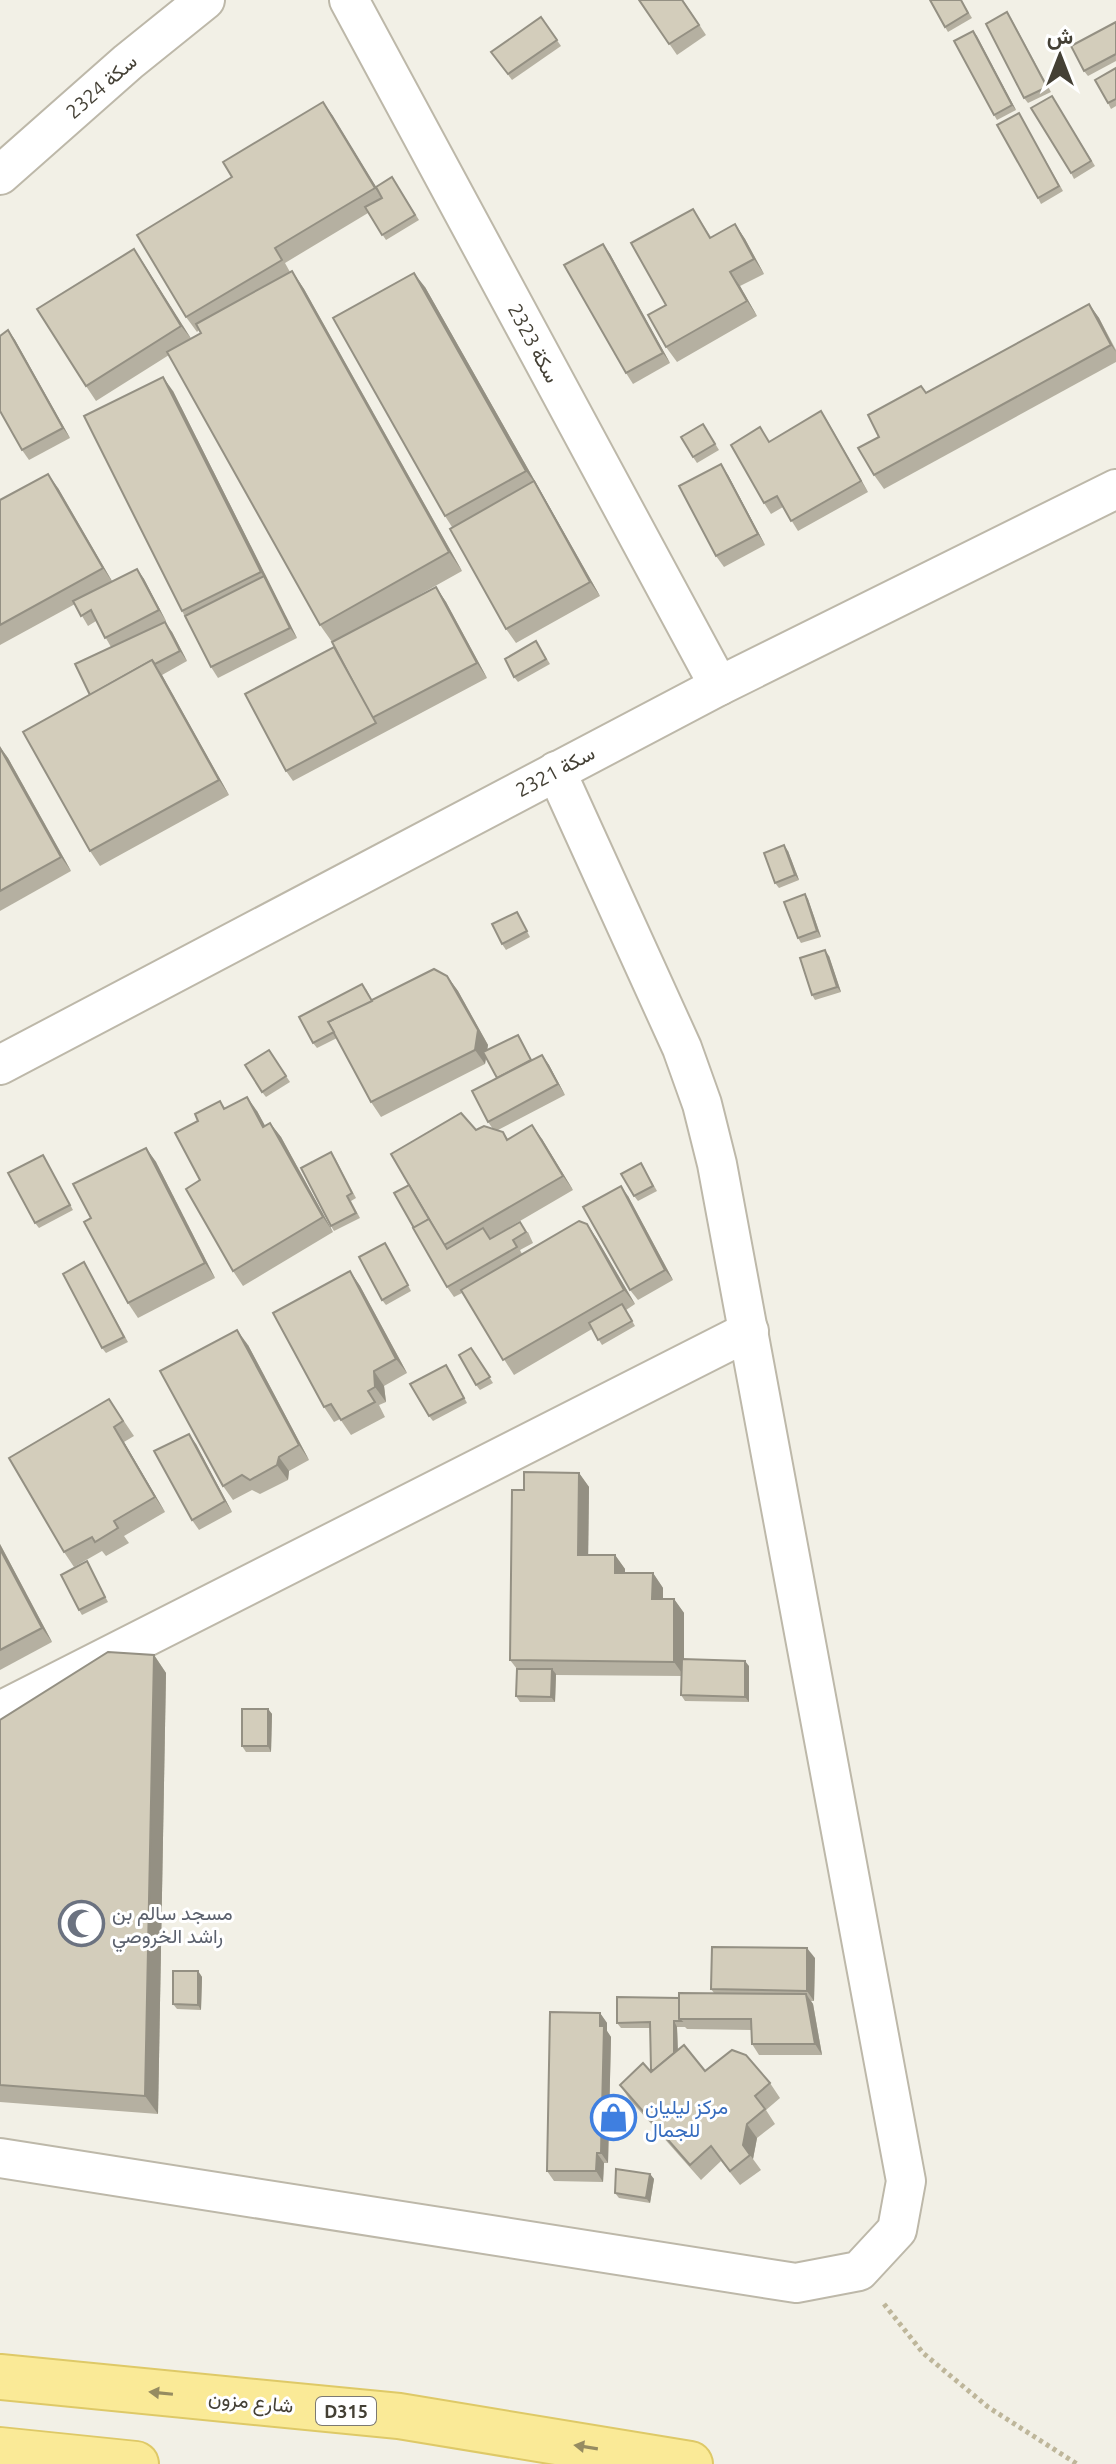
<svg xmlns="http://www.w3.org/2000/svg" width="1116" height="2464" font-family="Ubuntu,Vazirmatn,sans-serif">
<rect width="100%" height="100%" fill="#f2f0e6"/>
<g fill="none" stroke-linecap="round" stroke-linejoin="round">
<defs>
<g id="minor">
<polyline points="349,0 719,686"/>
<polyline points="0,175 128,62 205,0"/>
<polyline points="0,1065 719,686 1116,489"/>
<polyline points="0,1711 749,1331"/>
<polyline points="0,2158 796,2283 859,2271 897,2230 906,2181 717,1164 702,1104 682,1048 556,771"/>
</g>
<g id="primary">
<polyline points="0,2377 399,2416 690,2464"/>
<polyline points="0,2450 136,2464"/>
</g>
</defs>
<!-- minor casing -->
<use href="#minor" stroke="#bdb8a9" stroke-width="42"/>
<!-- primary casing -->
<use href="#primary" stroke="#dec967" stroke-width="48"/>
<!-- path -->
<polyline stroke="#beb69a" stroke-width="5" stroke-dasharray="4 4" stroke-linecap="butt" points="884,2304 923,2353 988,2407 1077,2464"/>
<!-- minor -->
<use href="#minor" stroke="#fff" stroke-width="38"/>
<!-- primary -->
<use href="#primary" stroke="#faea97" stroke-width="44"/>
</g>
<!-- wall -->
<g fill="#b5b0a1">
<polygon points="639,0 683,0 706,35 677,55"/>
<polygon points="961,0 972,18 948,32 945,27"/>
<polygon points="541,17 561,46 512,80 491,52"/>
<polygon points="1011,18 1051,92 1028,103 1024,98"/>
<polygon points="1116,22 1116,61 1088,76 1084,71"/>
<polygon points="973,31 1016,110 997,120 994,115"/>
<polygon points="1116,68 1116,106 1111,109 1108,103"/>
<polygon points="1052,96 1095,166 1074,179 1071,173"/>
<polygon points="323,102 376,187 392,177 419,220 386,240 368,213 285,263 290,272 292,271 304,289 462,571 378,618 436,587 446,602 487,678 293,781 286,771 334,647 332,642 320,625 169,355 96,401 86,386 134,249 191,339 201,333 199,330 197,332 186,317 232,177"/>
<polygon points="1022,119 1063,191 1041,204 1038,198"/>
<polygon points="693,209 711,237 735,224 745,239 764,274 740,286 757,316 677,362 666,347 666,305"/>
<polygon points="603,244 610,254 670,363 633,384 626,373"/>
<polygon points="425,287 600,596 516,643 506,629 452,527 445,516"/>
<polygon points="1089,304 1099,318 1116,350 1116,362 884,489 874,475 879,437 926,393"/>
<polygon points="8,330 15,340 70,438 29,460 22,450"/>
<polygon points="173,391 297,638 218,678 211,667 182,611"/>
<polygon points="821,411 868,492 798,531 783,507 771,514 764,503 770,441"/>
<polygon points="703,424 719,450 697,463 693,457"/>
<polygon points="728,475 765,545 724,567 716,556"/>
<polygon points="58,488 112,581 137,569 144,579 166,621 161,624 172,632 187,661 162,675 229,795 100,866 90,851 90,695 111,647 96,621 88,626 75,604 0,645 0,500"/>
<polygon points="536,641 550,664 518,682 514,677"/>
<polygon points="0,747 8,758 71,871 0,911"/>
<polygon points="788,851 799,880 779,888 775,883"/>
<polygon points="805,894 808,899 821,937 801,943 798,938"/>
<polygon points="517,912 530,937 506,950 502,944"/>
<polygon points="829,956 841,992 815,1000 812,995"/>
<polygon points="447,976 458,991 488,1045 487,1050 521,1040 532,1060 542,1055 549,1065 565,1095 498,1130 503,1132 508,1139 542,1139 573,1190 491,1238 528,1232 533,1243 520,1250 522,1254 587,1224 597,1239 635,1304 626,1310 635,1326 602,1345 592,1329 514,1375 462,1293 454,1297 447,1287 409,1185 476,1130 493,1129 488,1122 497,1078 486,1057 485,1064 381,1117 371,1102 337,1038 317,1048 313,1043 366,989 372,1000"/>
<polygon points="269,1050 290,1082 266,1097 262,1092"/>
<polygon points="220,1101 225,1108 257,1111 265,1126 270,1123 281,1137 333,1232 243,1286 233,1271 200,1180 198,1121"/>
<polygon points="146,1148 156,1162 215,1278 138,1318 128,1303 91,1218"/>
<polygon points="43,1155 73,1210 39,1228 35,1223"/>
<polygon points="335,1158 356,1198 351,1201 360,1218 334,1231 331,1226"/>
<polygon points="641,1163 657,1191 638,1201 634,1196"/>
<polygon points="628,1196 673,1280 638,1300 630,1290"/>
<polygon points="389,1249 411,1291 386,1305 382,1300"/>
<polygon points="84,1262 128,1342 106,1353 102,1348"/>
<polygon points="350,1271 360,1286 407,1373 384,1386 386,1402 379,1405 385,1417 351,1435 340,1419 334,1422 324,1407"/>
<polygon points="248,1345 309,1460 289,1471 288,1480 260,1494 252,1490 233,1500 223,1486"/>
<polygon points="471,1348 493,1383 480,1390 476,1385"/>
<polygon points="450,1370 467,1403 433,1421 429,1416"/>
<polygon points="109,1399 134,1436 124,1442 165,1512 124,1536 129,1543 106,1556 102,1551 74,1567 64,1552"/>
<polygon points="196,1444 232,1512 199,1530 192,1520"/>
<polygon points="579,1473 589,1487 588,1555 615,1555 625,1569 625,1573 653,1573 663,1588 663,1599 674,1599 684,1613 684,1659 749,1666 749,1702 685,1701 681,1695 682,1676 556,1675 555,1702 520,1702 516,1696 517,1669 510,1660 524,1490"/>
<polygon points="0,1544 52,1642 0,1670"/>
<polygon points="87,1561 108,1602 82,1615 79,1610"/>
<polygon points="154,1655 166,1673 158,2114 0,2102 0,1720"/>
<polygon points="268,1709 272,1714 271,1752 246,1752 242,1746"/>
<polygon points="815,1958 814,2001 811,2001 813,2004 822,2055 759,2055 752,2044 752,2030 687,2029 685,2027 677,2027 678,2050 705,2071 770,2083 780,2098 766,2110 775,2124 757,2138 753,2159 761,2170 740,2185 721,2161 701,2180 630,2100 620,2085 652,2072 651,2070 650,2028 621,2028 617,2023 679,1998 714,1993 711,1989"/>
<polygon points="198,1971 202,1977 201,2010 177,2009 173,2004"/>
<polygon points="600,2013 607,2023 607,2031 611,2037 608,2163 604,2163 603,2182 554,2181 547,2171"/>
<polygon points="650,2174 654,2179 650,2203 619,2198 615,2193"/>
</g>
<!-- shaded-wall -->
<g fill="#949083">
<polygon points="973,31 977,36 1016,110 1012,105"/>
<polygon points="323,102 333,116 386,203 375,188"/>
<polygon points="735,224 745,239 764,274 754,259"/>
<polygon points="603,244 610,254 670,363 663,353"/>
<polygon points="134,249 144,264 192,340 181,326"/>
<polygon points="292,271 304,289 462,571 449,552"/>
<polygon points="730,272 740,286 757,316 747,301"/>
<polygon points="414,273 425,287 600,596 590,582 535,483 526,471"/>
<polygon points="1089,304 1099,318 1116,352 1111,345"/>
<polygon points="8,330 15,340 70,438 63,428"/>
<polygon points="163,377 173,391 297,638 290,628 261,572"/>
<polygon points="821,411 828,422 868,492 861,481"/>
<polygon points="721,464 728,475 765,545 758,534"/>
<polygon points="48,474 58,488 113,583 103,568"/>
<polygon points="137,569 144,579 166,621 159,610"/>
<polygon points="436,587 446,602 487,678 477,663"/>
<polygon points="165,622 172,632 187,661 180,651"/>
<polygon points="152,660 162,675 229,795 219,780"/>
<polygon points="0,747 8,758 71,871 61,857"/>
<polygon points="784,845 788,851 799,880 795,875"/>
<polygon points="805,894 808,899 821,937 817,931"/>
<polygon points="825,950 829,956 841,992 837,987"/>
<polygon points="447,976 458,991 488,1045 485,1064 475,1050"/>
<polygon points="542,1055 549,1065 565,1095 558,1084"/>
<polygon points="247,1097 257,1111 274,1142 263,1127"/>
<polygon points="270,1123 281,1137 333,1232 323,1217"/>
<polygon points="532,1125 542,1139 573,1190 563,1176"/>
<polygon points="146,1148 156,1162 215,1278 205,1263"/>
<polygon points="621,1186 628,1196 673,1280 665,1270"/>
<polygon points="587,1224 597,1239 635,1304 624,1290"/>
<polygon points="350,1271 360,1286 407,1373 396,1359"/>
<polygon points="237,1330 248,1345 309,1460 299,1445"/>
<polygon points="374,1371 384,1386 386,1402 375,1387"/>
<polygon points="114,1427 124,1442 165,1512 155,1497"/>
<polygon points="189,1434 196,1444 232,1512 225,1501"/>
<polygon points="279,1457 289,1471 288,1480 277,1465"/>
<polygon points="579,1473 589,1487 588,1569 578,1555"/>
<polygon points="0,1544 52,1642 42,1628 0,1549"/>
<polygon points="615,1555 625,1569 625,1588 615,1573"/>
<polygon points="653,1573 663,1588 663,1613 652,1599"/>
<polygon points="674,1599 684,1613 684,1676 674,1662"/>
<polygon points="154,1655 166,1673 158,2114 145,2096"/>
<polygon points="745,1661 749,1666 749,1702 745,1697"/>
<polygon points="552,1669 556,1674 555,1702 551,1697"/>
<polygon points="268,1709 272,1714 271,1752 268,1746"/>
<polygon points="807,1948 815,1958 814,2001 807,1991"/>
<polygon points="198,1971 202,1977 201,2010 198,2005"/>
<polygon points="806,1994 813,2004 822,2055 815,2044"/>
<polygon points="600,2013 607,2023 607,2031 611,2037 608,2163 601,2153"/>
<polygon points="674,2021 677,2027 678,2059 674,2054"/>
<polygon points="747,2124 757,2138 753,2159 743,2145"/>
<polygon points="597,2153 604,2163 603,2182 596,2171"/>
<polygon points="650,2174 654,2179 650,2203 646,2198"/>
</g>
<!-- building -->
<g fill="#d3cdbb" stroke="#949083" stroke-width="2">
<polygon points="639,0 682,0 699,25 669,44"/>
<polygon points="930,0 961,0 968,13 945,27"/>
<polygon points="1007,12 1047,87 1024,98 986,24"/>
<polygon points="541,17 557,40 508,74 491,52"/>
<polygon points="1116,22 1116,54 1084,71 1071,46"/>
<polygon points="973,31 1012,105 994,115 954,41"/>
<polygon points="1116,68 1116,99 1108,103 1095,80"/>
<polygon points="1052,96 1091,161 1071,173 1031,108"/>
<polygon points="323,102 375,188 275,248 282,260 186,317 137,235 232,177 223,162"/>
<polygon points="1019,113 1059,186 1038,198 997,125"/>
<polygon points="392,177 415,215 382,235 365,207 382,198 376,187"/>
<polygon points="693,209 710,238 735,224 754,259 730,272 747,301 666,347 648,315 666,305 631,243"/>
<polygon points="603,244 663,353 626,373 564,265"/>
<polygon points="134,249 181,326 86,386 37,309"/>
<polygon points="292,271 449,552 320,625 167,352 201,333 196,324"/>
<polygon points="414,273 526,471 445,516 333,318"/>
<polygon points="1089,304 1111,345 874,475 858,448 879,437 868,415 921,386 926,393"/>
<polygon points="8,330 63,428 22,450 0,411 0,336"/>
<polygon points="163,377 261,572 182,611 84,416"/>
<polygon points="821,411 861,481 791,521 777,496 764,503 731,445 760,427 769,442"/>
<polygon points="703,424 715,444 693,457 681,437"/>
<polygon points="721,464 758,534 716,556 679,486"/>
<polygon points="48,474 103,568 0,625 0,500"/>
<polygon points="534,481 590,582 506,629 450,529"/>
<polygon points="137,569 159,610 105,638 91,610 81,616 73,601"/>
<polygon points="264,576 290,628 211,667 185,616"/>
<polygon points="436,587 477,663 372,718 332,642"/>
<polygon points="165,622 180,651 155,664 152,660 90,695 75,664"/>
<polygon points="536,641 546,659 514,677 505,659"/>
<polygon points="334,647 376,723 286,771 245,694"/>
<polygon points="152,660 219,780 90,851 23,732"/>
<polygon points="0,748 61,857 0,891"/>
<polygon points="784,845 795,875 775,883 764,853"/>
<polygon points="805,894 817,931 798,938 784,902"/>
<polygon points="517,912 527,931 502,944 492,924"/>
<polygon points="825,950 837,987 812,995 800,958"/>
<polygon points="434,969 447,976 478,1030 475,1050 371,1102 328,1022"/>
<polygon points="362,984 372,1001 328,1022 334,1032 313,1043 299,1017"/>
<polygon points="518,1035 531,1060 497,1078 483,1052"/>
<polygon points="269,1050 286,1076 262,1092 245,1065"/>
<polygon points="542,1055 558,1084 488,1122 472,1091"/>
<polygon points="247,1097 263,1127 270,1123 323,1217 233,1271 186,1189 200,1180 175,1133 198,1121 195,1114 220,1101 224,1109"/>
<polygon points="461,1113 476,1130 484,1126 503,1132 507,1140 532,1125 563,1176 444,1245 391,1154"/>
<polygon points="146,1148 205,1263 128,1303 84,1222 91,1218 73,1184"/>
<polygon points="331,1152 352,1193 347,1196 356,1213 331,1226 301,1168"/>
<polygon points="43,1155 70,1205 35,1223 8,1173"/>
<polygon points="641,1163 653,1186 634,1196 621,1174"/>
<polygon points="409,1185 429,1219 414,1228 394,1193"/>
<polygon points="621,1186 665,1270 630,1290 583,1207"/>
<polygon points="429,1219 447,1249 483,1228 490,1239 520,1222 526,1232 513,1240 517,1247 447,1287 413,1228"/>
<polygon points="579,1221 587,1224 624,1290 503,1360 461,1290"/>
<polygon points="385,1243 408,1285 382,1300 359,1257"/>
<polygon points="84,1262 124,1337 102,1348 63,1274"/>
<polygon points="350,1271 396,1359 374,1371 375,1387 368,1391 375,1402 341,1420 331,1404 324,1407 273,1313"/>
<polygon points="622,1304 632,1321 598,1340 589,1323"/>
<polygon points="237,1330 299,1445 279,1457 277,1465 250,1480 242,1475 223,1486 160,1371"/>
<polygon points="471,1348 490,1377 476,1385 459,1355"/>
<polygon points="446,1365 464,1398 429,1416 410,1384"/>
<polygon points="109,1399 123,1421 114,1427 155,1497 114,1521 118,1528 95,1542 92,1537 64,1552 9,1458"/>
<polygon points="189,1434 225,1501 192,1520 154,1451"/>
<polygon points="524,1472 579,1473 578,1555 615,1555 615,1573 653,1573 652,1599 674,1599 674,1662 510,1660 512,1490 524,1490"/>
<polygon points="0,1549 42,1628 0,1650"/>
<polygon points="87,1561 105,1597 79,1610 61,1575"/>
<polygon points="108,1652 154,1655 145,2096 0,2085 0,1720"/>
<polygon points="682,1659 745,1661 745,1697 681,1695"/>
<polygon points="517,1669 552,1669 551,1697 516,1696"/>
<rect x="242" y="1709" width="26" height="37"/>
<polygon points="712,1947 807,1948 807,1991 711,1989"/>
<polygon points="173,1971 198,1971 198,2005 173,2004"/>
<polygon points="679,1993 806,1994 815,2044 752,2044 751,2019 679,2019"/>
<polygon points="617,1997 679,1998 679,2019 681,2021 674,2021 674,2053 654,2070 651,2070 650,2022 617,2023"/>
<polygon points="550,2012 600,2013 600,2026 604,2026 601,2153 597,2153 596,2171 547,2171"/>
<polygon points="684,2045 705,2071 732,2050 746,2055 770,2083 755,2096 765,2109 747,2124 743,2145 750,2155 730,2171 711,2146 690,2165 620,2085 643,2063 651,2072"/>
<polygon points="616,2169 650,2174 646,2198 615,2193"/>
</g>
<!-- one-way arrows -->
<defs><path id="oneway-solid" d="M-6-.8H1V-3.2L6.5 0L1 3.2V.8H-6Z" transform="scale(2)"/></defs>
<g fill="#968c61">
<use href="#oneway-solid" transform="translate(161 2393) rotate(-174)"/>
<use href="#oneway-solid" transform="translate(586 2447) rotate(-171)"/>
</g>
<!-- icons -->
<defs>
<symbol id="mosque-ring" viewBox="-11 -11 22 22"><circle r="9.5" fill="#fff" stroke="#6b7280" stroke-width="1.5"/><path d="M3.5-4.9A6 6 0 1 0 3.5 4.9A5 5 0 1 1 3.5-4.9Z" fill="#6b7280"/></symbol>
<symbol id="shop-ring" viewBox="-11 -11 22 22"><circle r="9.5" fill="#fff" stroke="#3f7fe0" stroke-width="1.5"/><path d="M-5-2.5h2.3a2.7 3.5 0 0 1 5.4 0H5L5.5 6h-11ZM-1.5-2.5h3a1.5 2.3 0 0 0-3 0Z" fill="#3f7fe0"/></symbol>
</defs>
<g fill-rule="evenodd">
<use href="#mosque-ring" x="56" y="1898" width="51" height="51"/>
<use href="#shop-ring" x="588" y="2092" width="51" height="51"/>
</g>
<g text-anchor="middle" dominant-baseline="central" stroke-width="6" stroke-linejoin="round" paint-order="stroke">
<!-- shield labels -->
<rect fill="#fff" stroke="#7c7972" stroke-width="2" x="316" y="2397" width="60" height="28" rx="6"/>
<g font-size="18" font-weight="bold" fill="#444035">
<text x="346" y="2411">D315</text>
</g>
<!-- street labels -->
<g font-size="20" fill="#444035" stroke="#fff">
<text transform="translate(101 86) rotate(-41)">سكة 2324</text>
<text transform="translate(534 343) rotate(62)">سكة 2323</text>
<text transform="translate(555 771) rotate(-28)">سكة 2321</text>
<text transform="translate(251 2401) rotate(6)">شارع مزون</text>
</g>
<!-- worship labels -->
<g font-size="20" fill="#5b616d" stroke="#fff" text-anchor="start">
<text x="112" y="1912">مسجد سالم بن<tspan x="112" dy="23">راشد الخروصي</tspan></text>
</g>
<!-- shop labels -->
<g font-size="20" fill="#366cbe" stroke="#fff" text-anchor="start">
<text x="645" y="2106">مركز ليليان<tspan x="645" dy="23">للجمال</tspan></text>
</g>
</g>
<!-- north arrow -->
<g transform="translate(1060 56)" stroke="#ffffff" stroke-width="6" paint-order="stroke">
<path d="M0-6L14 30L0 20L-14 30Z" fill="#444035"/>
<text y="-12" font-size="22" font-weight="bold" text-anchor="middle" fill="#444035">ش</text>
</g>
</svg>
